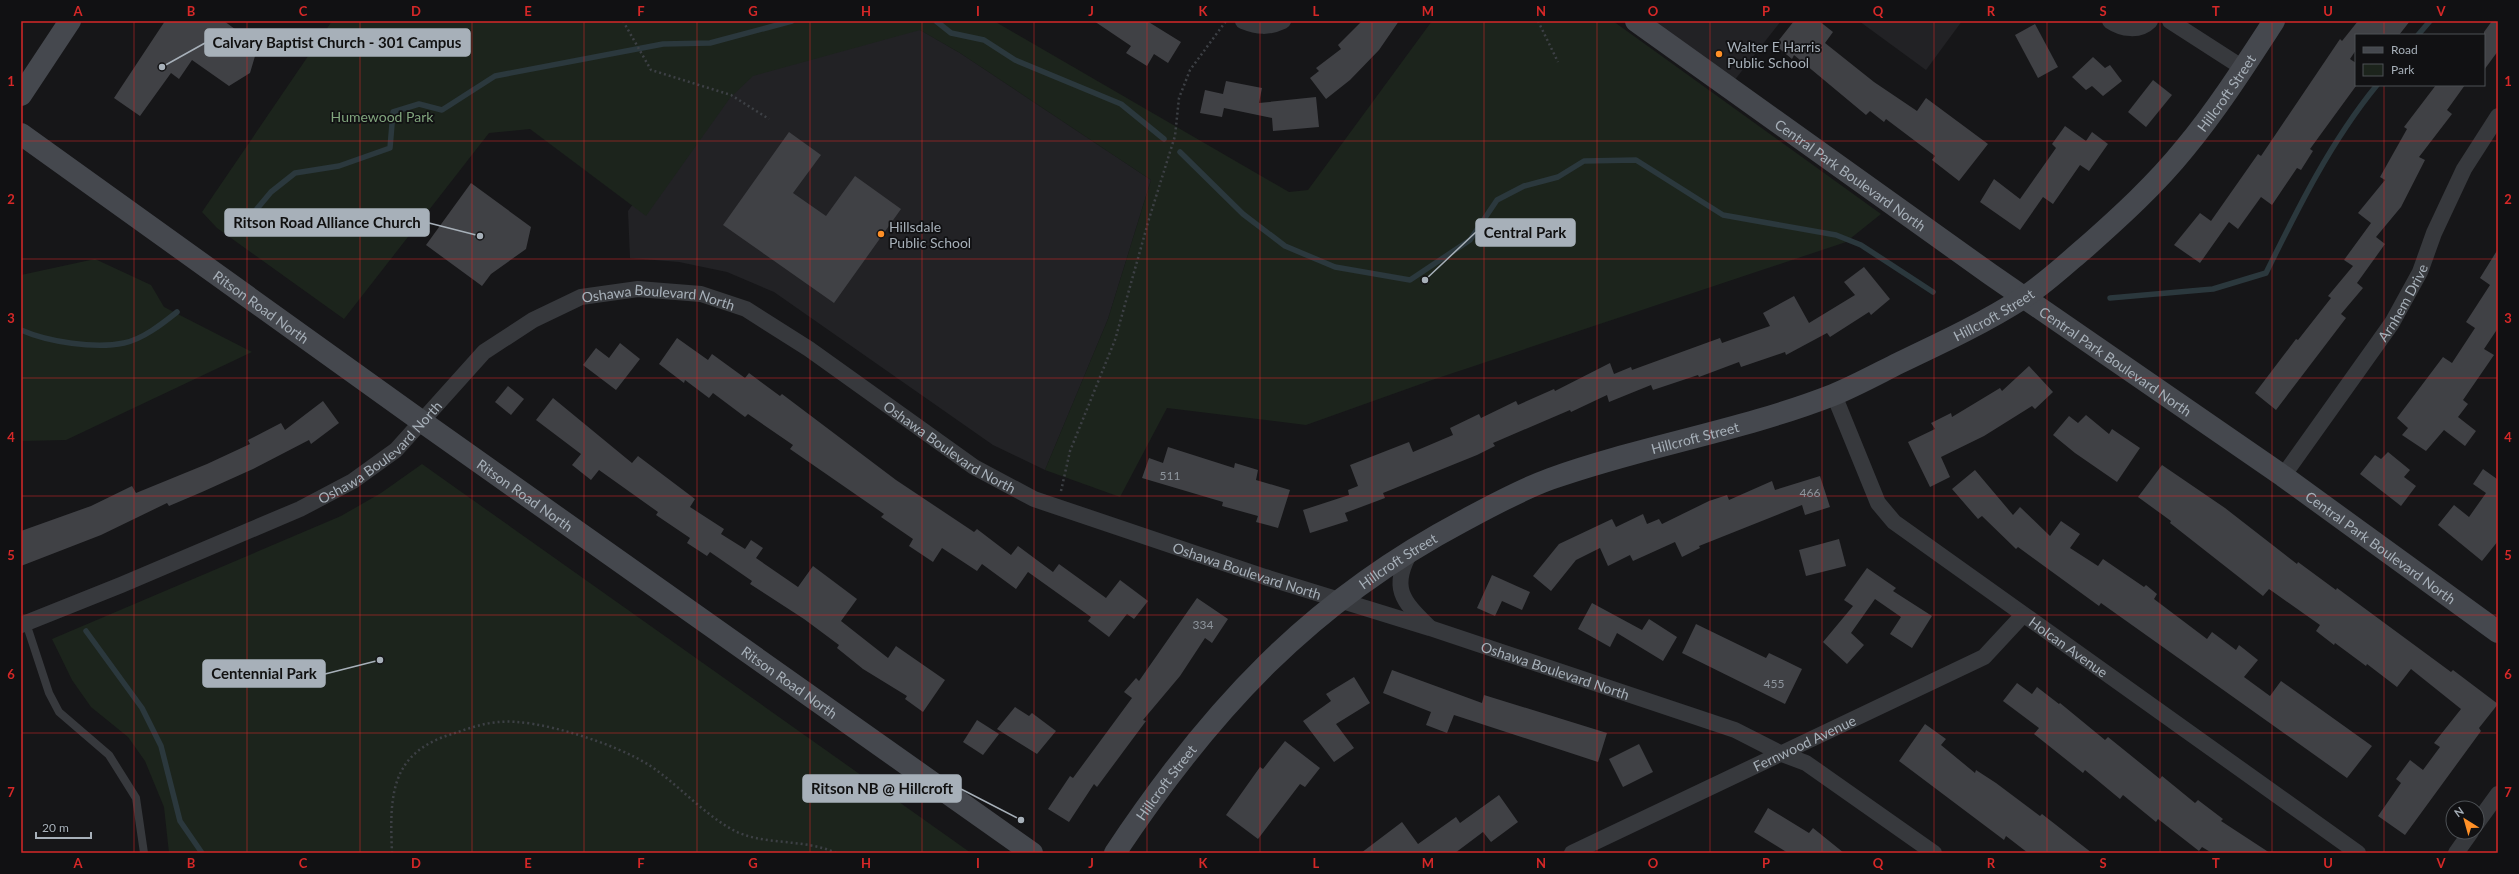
<svg xmlns="http://www.w3.org/2000/svg" width="2519" height="874" font-family="Lato,sans-serif">
<rect width="100%" height="100%" fill="#161618"/>
<!-- built -->
<g fill="#222225">
<polygon points="905,21 960,53 1151,180 1108,319 1045,470 993,445 774,292 727,272 679,262 630,258 628,211 735,62"/>
<polygon points="1636,21 1781,21 1730,86"/>
<polygon points="1859,21 1962,21 1926,70"/>
</g>
<!-- green -->
<g fill="#1c241c">
<polygon points="332,21 994,21 1289,192 1308,190 1432,21 1613,21 1881,214 1846,242 1432,380 1306,425 1167,408 1120,497 1045,470 1108,319 1151,180 960,53 920,30 753,76 730,98 646,216 530,129 489,133 344,319 217,228 202,212"/>
<polygon points="95,259 151,285 164,307 252,352 66,440 21,441 21,275"/>
<polygon points="422,464 971,853 169,853 164,807 145,761 128,737 91,707 72,680 52,639 341,516 381,493"/>
</g>
<g fill="none" stroke-linecap="round" stroke-linejoin="round">
<!-- stream -->
<g stroke="#2b383d" stroke-width="5.5">
<polyline points="936,21 951,33 984,40 1015,60 1121,104 1164,139"/>
<polyline points="2418,35 2430,21"/>
<polyline points="1180,152 1243,214 1285,246 1335,267 1410,280 1470,240 1497,200 1524,186 1558,177 1584,161 1636,160 1723,215 1836,235 1861,245 1933,292"/>
<polyline points="241,228 271,192 295,173 339,166 390,148 393,112 419,104 442,110 495,76 663,44 710,43 792,21"/>
<path d="M 2110,298 L 2213,289 L 2266,273 C 2298,208 2331,141 2377,85"/>
<path d="M 21,330 C 48,342 95,349 124,343 C 143,339 162,324 177,312"/>
<polyline points="86,631 142,708 161,746 180,821 202,853"/>
</g>
</g>
<!-- building -->
<g fill="#404145">
<polygon points="165,21 224,21 258,46 250,73 229,86 192,60 179,79 171,73 140,116 114,98"/>
<polygon points="1094,21 1147,21 1181,42 1168,63 1154,54 1147,66 1126,53 1131,46"/>
<polygon points="1362,21 1399,21 1379,50 1350,80 1326,99 1310,78 1319,71 1316,68 1341,49 1338,45"/>
<polygon points="1794,21 1819,21 1833,32 1825,43 1874,82 1917,111 1926,98 1988,144 1959,181 1932,160 1935,156 1886,119 1884,122 1870,111 1866,115 1794,55 1792,59 1775,45"/>
<polygon points="2358,21 2410,21 2399,35 2356,35 2356,50 2350,59 2356,63 2356,86 2310,149 2313,151 2301,170 2297,168 2272,205 2261,197 2238,229 2229,222 2200,263 2174,245 2200,213 2211,221 2258,154 2261,156 2340,39 2342,41"/>
<polygon points="2492,21 2498,21 2498,51 2484,70 2484,32"/>
<polygon points="2035,24 2058,67 2038,78 2015,35"/>
<polygon points="2093,57 2105,68 2110,65 2122,81 2103,96 2092,86 2086,90 2072,77"/>
<polygon points="2153,80 2172,95 2146,127 2128,112"/>
<polygon points="1226,81 1262,88 1259,103 1316,97 1319,127 1273,131 1272,118 1224,108 1222,117 1200,113 1205,90 1223,94"/>
<polygon points="2436,85 2465,85 2447,110 2452,114 2419,157 2425,160 2401,207 2376,237 2385,244 2357,283 2363,288 2341,314 2346,318 2276,410 2255,393 2296,339 2298,340 2331,298 2328,296 2353,266 2344,260 2371,223 2358,213 2385,180 2380,177 2407,129 2404,127"/>
<polygon points="2065,126 2086,141 2092,132 2108,144 2089,171 2080,165 2053,204 2043,197 2020,230 1980,202 1994,179 2020,199 2056,148 2052,144"/>
<polygon points="789,132 821,155 793,193 826,216 855,176 901,209 834,303 723,225"/>
<polygon points="471,183 531,227 526,249 491,274 482,286 426,245"/>
<polygon points="2498,249 2498,328 2484,349 2494,355 2463,400 2468,404 2458,417 2476,431 2465,446 2444,430 2426,451 2402,435 2408,428 2397,418 2443,357 2452,363 2475,328 2466,322 2490,285 2480,278"/>
<polygon points="1864,267 1890,299 1871,315 1869,312 1830,337 1827,333 1786,355 1785,352 1741,367 1739,362 1699,377 1698,375 1653,390 1651,385 1609,402 1607,395 1571,412 1570,410 1493,443 1495,446 1477,455 1383,493 1385,498 1345,513 1348,521 1310,533 1303,510 1349,495 1348,490 1358,486 1350,465 1409,442 1413,452 1453,435 1450,428 1479,414 1481,418 1516,401 1518,405 1554,389 1555,391 1610,363 1614,374 1631,367 1632,370 1720,338 1722,343 1770,326 1763,313 1794,296 1809,323 1855,295 1844,282"/>
<polygon points="677,338 708,360 712,354 745,378 749,373 780,396 782,394 896,480 974,532 977,529 1011,555 1018,546 1053,572 1059,564 1106,598 1120,580 1148,601 1134,619 1127,614 1109,637 1088,621 1091,617 1028,572 1016,589 982,564 977,571 942,548 933,562 909,546 913,539 881,517 884,514 790,449 793,445 748,414 745,417 713,393 709,398 685,380 684,383 659,364"/>
<polygon points="620,343 640,359 616,390 583,365 596,348 609,358"/>
<polygon points="2029,366 2053,392 2035,409 2032,406 1984,436 1941,457 1950,477 1930,487 1908,442 1935,429 1931,423 1951,413 1952,417 2000,388 2002,391"/>
<polygon points="508,386 524,399 511,415 495,402"/>
<polygon points="553,398 632,463 638,456 695,499 690,507 724,529 721,534 745,549 751,540 763,548 756,558 798,587 813,566 857,599 841,621 888,658 896,646 945,680 923,712 905,699 907,696 863,669 837,648 839,645 804,619 750,584 752,581 710,552 707,556 687,543 690,538 656,515 658,512 599,470 591,480 572,465 581,454 536,420"/>
<polygon points="323,401 339,423 311,444 309,440 253,469 202,492 169,506 167,503 101,535 21,566 21,531 91,506 132,486 136,493 207,464 250,444 248,440 281,423 285,430"/>
<polygon points="2086,415 2109,434 2112,429 2140,448 2117,482 2075,453 2053,435 2069,416 2078,423"/>
<polygon points="1168,447 1234,468 1235,463 1258,470 1256,480 1290,490 1278,528 1256,522 1258,516 1222,506 1223,502 1142,478 1149,458 1163,463"/>
<polygon points="2388,452 2410,470 2404,477 2416,486 2401,506 2360,474 2375,455 2381,459"/>
<polygon points="2162,465 2225,508 2297,564 2298,562 2336,590 2337,588 2451,672 2453,670 2498,704 2479,728 2481,731 2405,835 2378,816 2401,783 2396,779 2410,760 2423,770 2440,747 2434,743 2461,709 2411,669 2397,687 2367,664 2366,666 2335,643 2334,645 2316,631 2320,625 2269,589 2263,596 2170,523 2171,521 2138,497"/>
<polygon points="2483,469 2497,479 2498,477 2498,541 2482,561 2438,525 2454,505 2469,517 2486,493 2473,484"/>
<polygon points="1975,470 2013,515 2020,507 2050,536 2061,521 2080,534 2070,548 2098,566 2103,559 2144,587 2146,585 2157,594 2154,599 2207,639 2212,632 2236,650 2239,645 2258,660 2244,677 2270,696 2281,681 2372,746 2347,778 2101,603 2099,606 2018,547 2016,549 1982,516 1978,519 1952,489"/>
<polygon points="1820,476 1830,507 1805,515 1802,505 1699,546 1700,548 1682,557 1675,542 1633,561 1630,555 1608,566 1600,548 1576,560 1551,591 1533,576 1559,544 1612,519 1616,527 1643,514 1647,524 1659,519 1662,524 1709,501 1727,495 1729,500 1772,481 1775,490"/>
<polygon points="1839,539 1846,566 1806,576 1799,550"/>
<polygon points="1867,568 1896,588 1893,591 1932,616 1912,648 1890,634 1901,617 1875,599 1851,633 1864,645 1847,664 1823,642 1853,606 1844,600"/>
<polygon points="1492,575 1530,592 1522,610 1502,601 1495,616 1477,608"/>
<polygon points="1197,598 1228,619 1212,643 1205,638 1180,676 1143,720 1146,721 1097,787 1094,784 1069,822 1048,809 1070,776 1073,778 1132,698 1124,692 1136,678 1139,681"/>
<polygon points="1592,603 1642,630 1649,619 1677,637 1663,661 1617,633 1610,647 1578,629"/>
<polygon points="1696,624 1766,658 1769,653 1802,669 1785,704 1682,653"/>
<polygon points="1392,670 1482,703 1484,695 1607,733 1598,762 1454,715 1447,733 1426,725 1431,712 1383,693"/>
<polygon points="1354,677 1370,703 1336,724 1354,748 1334,762 1303,721 1331,701 1326,694"/>
<polygon points="2017,683 2032,694 2037,687 2059,704 2060,703 2105,740 2108,737 2160,779 2162,776 2195,803 2198,800 2223,819 2221,821 2270,853 2212,853 2202,847 2199,851 2158,819 2156,822 2123,795 2120,799 2085,770 2083,773 2034,734 2039,728 2003,701"/>
<polygon points="1015,707 1029,716 1032,713 1056,731 1037,754 997,729"/>
<polygon points="977,720 999,734 983,755 963,742"/>
<polygon points="1925,724 1946,739 1941,745 1975,773 1976,770 1996,783 2040,816 2042,814 2092,853 2028,853 2006,836 2004,840 1899,761"/>
<polygon points="1285,741 1320,768 1305,787 1300,784 1258,839 1226,815 1260,767 1263,769"/>
<polygon points="1639,744 1653,772 1623,787 1609,759"/>
<polygon points="1499,795 1518,822 1491,842 1483,832 1455,853 1361,853 1402,822 1418,844 1456,817 1460,823"/>
<polygon points="1768,808 1809,833 1813,828 1844,853 1788,853 1754,832"/>
</g>
<g fill="none" stroke-linecap="round" stroke-linejoin="round">
<!-- path -->
<g stroke="#3d4045" stroke-width="2.5" stroke-dasharray="2 3" stroke-linecap="butt">
<polyline points="623,21 651,70 731,95 769,119"/>
<polyline points="1538,21 1558,62"/>
<polyline points="1061,491 1070,451 1115,340 1149,219 1175,136 1179,98 1190,70 1226,21"/>
<path d="M 392,853 C 391,827 389,793 402,770 C 412,751 432,740 452,734 C 467,729 483,723 499,722 C 537,718 616,744 649,765 C 678,784 702,813 733,830 C 762,846 804,838 836,853"/>
</g>
<!-- lane -->
<polyline stroke="#37393d" stroke-width="8" points="26,623 49,693 59,712 109,755 136,798 144,853"/>
<!-- street -->
<g stroke="#37393d" stroke-width="16">
<path d="M 1243,21 C 1258,27 1268,28 1283,21"/>
<path d="M 2110,21 C 2122,29 2139,32 2150,21"/>
<polyline points="2170,21 2243,68"/>
<path id="s1" d="M 1834,395 L 1878,503 L 1894,522 L 2358,853"/>
<path id="s2" d="M 2283,476 L 2392,323 L 2420,272 L 2434,233 L 2464,169 L 2498,116"/>
<path d="M 1411,551 C 1390,587 1402,601 1429,627"/>
<path id="s3" d="M 21,625 L 121,585 L 300,509 L 353,481 L 396,450 L 484,352 L 533,320 L 581,297 L 638,289 L 701,294 L 746,309 L 809,349 L 974,467 L 1034,499 L 1265,577 L 1430,628 L 1735,730 L 1782,754 L 1806,763 L 1934,853"/>
<polyline points="2477,823 2498,794"/>
<path id="s4" d="M 1572,853 L 1984,657 L 2023,615"/>
<polyline points="2456,853 2471,832"/>
</g>
<!-- secondary -->
<g stroke="#45484e" stroke-width="22">
<path id="s5" d="M 1636,21 L 1990,274 L 2283,476 L 2498,632"/>
<polyline points="21,95 70,21"/>
<path id="s6" d="M 21,134 L 421,421 L 1032,853"/>
<path id="s7" d="M 1115,853 C 1210,710 1310,602 1463,521 C 1491,506 1520,490 1550,479 C 1642,446 1741,431 1833,395 C 1855,386 1877,374 1899,363 C 1941,343 1984,323 2023,298 C 2046,283 2066,264 2086,247 C 2121,216 2156,184 2185,148 C 2218,108 2246,64 2274,21"/>
</g>
</g>
<!-- grid -->
<path fill="none" stroke="#d62828" stroke-width="1" stroke-opacity="0.55" d="M 134,21 L 134,853M 247,21 L 247,853M 360,21 L 360,853M 472,21 L 472,853M 584,21 L 584,853M 697,21 L 697,853M 810,21 L 810,853M 922,21 L 922,853M 1034,21 L 1034,853M 1147,21 L 1147,853M 1260,21 L 1260,853M 1372,21 L 1372,853M 1484,21 L 1484,853M 1597,21 L 1597,853M 1710,21 L 1710,853M 1822,21 L 1822,853M 1934,21 L 1934,853M 2047,21 L 2047,853M 2160,21 L 2160,853M 2272,21 L 2272,853M 2384,21 L 2384,35M 2384,85 L 2384,853M 21,141 L 2498,141M 21,259 L 2498,259M 21,378 L 2498,378M 21,496 L 2498,496M 21,615 L 2498,615M 21,733 L 2498,733"/>
<!-- markers -->
<g fill="#ff9027" stroke="#111113" stroke-width="1.5">
<circle cx="1719" cy="54" r="4"/>
<circle cx="881" cy="234" r="4"/>
</g>
<g text-anchor="middle" dominant-baseline="central" stroke-width="3.5" stroke-linejoin="round" paint-order="stroke">
<!-- number labels -->
<g font-size="12" fill="#8d949c">
<text x="1170" y="475">511</text>
<text x="1810" y="492">466</text>
<text x="1203" y="624">334</text>
<text x="1774" y="683">455</text>
</g>
<!-- poi labels -->
<g font-size="14" fill="#a7b0b9" stroke="#111113" text-anchor="start">
<text x="1727" y="46">Walter E Harris<tspan x="1727" dy="16">Public School</tspan></text>
<text x="889" y="226">Hillsdale<tspan x="889" dy="16">Public School</tspan></text>
</g>
<!-- street labels -->
<g font-size="14" fill="#a7b0b9" stroke="#111113">
<text stroke="none"><textPath href="#s7" startOffset="1382">Hillcroft Street</textPath></text>
<text stroke="none"><textPath href="#s5" startOffset="264">Central Park Boulevard North</textPath></text>
<text stroke="none"><textPath href="#s2" startOffset="211">Arnhem Drive</textPath></text>
<text stroke="none"><textPath href="#s3" startOffset="737">Oshawa Boulevard North</textPath></text>
<text stroke="none"><textPath href="#s6" startOffset="296">Ritson Road North</textPath></text>
<text stroke="none"><textPath href="#s7" startOffset="1058">Hillcroft Street</textPath></text>
<text stroke="none"><textPath href="#s5" startOffset="588">Central Park Boulevard North</textPath></text>
<text stroke="none"><textPath href="#s7" startOffset="734">Hillcroft Street</textPath></text>
<text stroke="none"><textPath href="#s3" startOffset="1073">Oshawa Boulevard North</textPath></text>
<text stroke="none"><textPath href="#s3" startOffset="401">Oshawa Boulevard North</textPath></text>
<text stroke="none"><textPath href="#s6" startOffset="620">Ritson Road North</textPath></text>
<text stroke="none"><textPath href="#s5" startOffset="912">Central Park Boulevard North</textPath></text>
<text stroke="none"><textPath href="#s7" startOffset="410">Hillcroft Street</textPath></text>
<text stroke="none"><textPath href="#s3" startOffset="1397">Oshawa Boulevard North</textPath></text>
<text stroke="none"><textPath href="#s1" startOffset="356">Holcan Avenue</textPath></text>
<text stroke="none"><textPath href="#s3" startOffset="1721">Oshawa Boulevard North</textPath></text>
<text stroke="none"><textPath href="#s6" startOffset="944">Ritson Road North</textPath></text>
<text stroke="none"><textPath href="#s4" startOffset="257">Fernwood Avenue</textPath></text>
<text stroke="none"><textPath href="#s7" startOffset="87">Hillcroft Street</textPath></text>
</g>
<!-- park labels -->
<g font-size="14" fill="#81a57d" stroke="#111113">
<text x="382" y="116">Humewood Park</text>
</g>
</g>
<!-- callouts -->
<path fill="none" stroke="#a7b0b9" stroke-width="1.5" d="M162 67L205 43M480 236L429 223M1425 280L1476 232M380 660L325 674M1021 820L961 789"/>
<g fill="#a7b0b9" stroke="#111113" stroke-width="1.5">
<circle cx="162" cy="67" r="4"/>
<circle cx="480" cy="236" r="4"/>
<circle cx="1425" cy="280" r="4"/>
<circle cx="380" cy="660" r="4"/>
<circle cx="1021" cy="820" r="4"/>
</g>
<g fill="#a7b0b9" stroke="#a7b0b9" stroke-width="1.5">
<rect x="205" y="29" width="265" height="27" rx="4"/>
<rect x="225" y="209" width="204" height="27" rx="4"/>
<rect x="1476" y="219" width="99" height="27" rx="4"/>
<rect x="203" y="660" width="122" height="27" rx="4"/>
<rect x="803" y="775" width="158" height="27" rx="4"/>
</g>
<g font-size="15" text-anchor="middle" font-weight="bold" fill="#111">
<text x="337" y="48">Calvary Baptist Church - 301 Campus</text>
<text x="327" y="228">Ritson Road Alliance Church</text>
<text x="1525" y="238">Central Park</text>
<text x="264" y="679">Centennial Park</text>
<text x="882" y="794">Ritson NB @ Hillcroft</text>
</g>
<!-- border -->
<rect width="2519" height="874" fill="none" stroke="#111113" stroke-width="44"/>
<!-- legend -->
<rect x="2355" y="34" width="130" height="52" fill="#111113" stroke="#4d5155"/>
<rect x="2363" y="47" width="20" height="6" fill="#45484e" stroke="#4d5155"/>
<text x="2391" y="54" font-size="12" fill="#a7b0b9">Road</text>
<rect x="2363" y="64" width="20" height="12" fill="#1c241c" stroke="#4d5155"/>
<text x="2391" y="74" font-size="12" fill="#a7b0b9">Park</text>
<!-- north arrow -->
<g transform="translate(2465 820) rotate(323)"><circle r="19" fill="#111113" stroke="#4d5155"/>
<path d="M0-3L7 15L0 10L-7 15Z" fill="#ff9027"/>
<text y="-6" font-size="11" font-weight="bold" text-anchor="middle" fill="#a7b0b9">N</text>
</g>
<!-- scale -->
<path d="M36 832v6h55v-6" fill="none" stroke="#a7b0b9" stroke-width="2"/>
<text x="42" y="832" font-size="12" fill="#a7b0b9" stroke="#111113" stroke-width="3" paint-order="stroke">20 m</text>
<rect x="22" y="22" width="2475" height="830" fill="none" stroke="#d62828" stroke-width="1.5"/>
<g font-size="13" text-anchor="middle" font-weight="bold" fill="#d62828">
<text x="78" y="16">A</text>
<text x="191" y="16">B</text>
<text x="303" y="16">C</text>
<text x="416" y="16">D</text>
<text x="528" y="16">E</text>
<text x="641" y="16">F</text>
<text x="753" y="16">G</text>
<text x="866" y="16">H</text>
<text x="978" y="16">I</text>
<text x="1091" y="16">J</text>
<text x="1203" y="16">K</text>
<text x="1316" y="16">L</text>
<text x="1428" y="16">M</text>
<text x="1541" y="16">N</text>
<text x="1653" y="16">O</text>
<text x="1766" y="16">P</text>
<text x="1878" y="16">Q</text>
<text x="1991" y="16">R</text>
<text x="2103" y="16">S</text>
<text x="2216" y="16">T</text>
<text x="2328" y="16">U</text>
<text x="2441" y="16">V</text>
<text x="11" y="86">1</text>
<text x="2508" y="86">1</text>
<text x="11" y="204">2</text>
<text x="2508" y="204">2</text>
<text x="11" y="323">3</text>
<text x="2508" y="323">3</text>
<text x="11" y="442">4</text>
<text x="2508" y="442">4</text>
<text x="11" y="560">5</text>
<text x="2508" y="560">5</text>
<text x="11" y="679">6</text>
<text x="2508" y="679">6</text>
<text x="11" y="797">7</text>
<text x="2508" y="797">7</text>
<text x="78" y="868">A</text>
<text x="191" y="868">B</text>
<text x="303" y="868">C</text>
<text x="416" y="868">D</text>
<text x="528" y="868">E</text>
<text x="641" y="868">F</text>
<text x="753" y="868">G</text>
<text x="866" y="868">H</text>
<text x="978" y="868">I</text>
<text x="1091" y="868">J</text>
<text x="1203" y="868">K</text>
<text x="1316" y="868">L</text>
<text x="1428" y="868">M</text>
<text x="1541" y="868">N</text>
<text x="1653" y="868">O</text>
<text x="1766" y="868">P</text>
<text x="1878" y="868">Q</text>
<text x="1991" y="868">R</text>
<text x="2103" y="868">S</text>
<text x="2216" y="868">T</text>
<text x="2328" y="868">U</text>
<text x="2441" y="868">V</text>
</g>
</svg>
